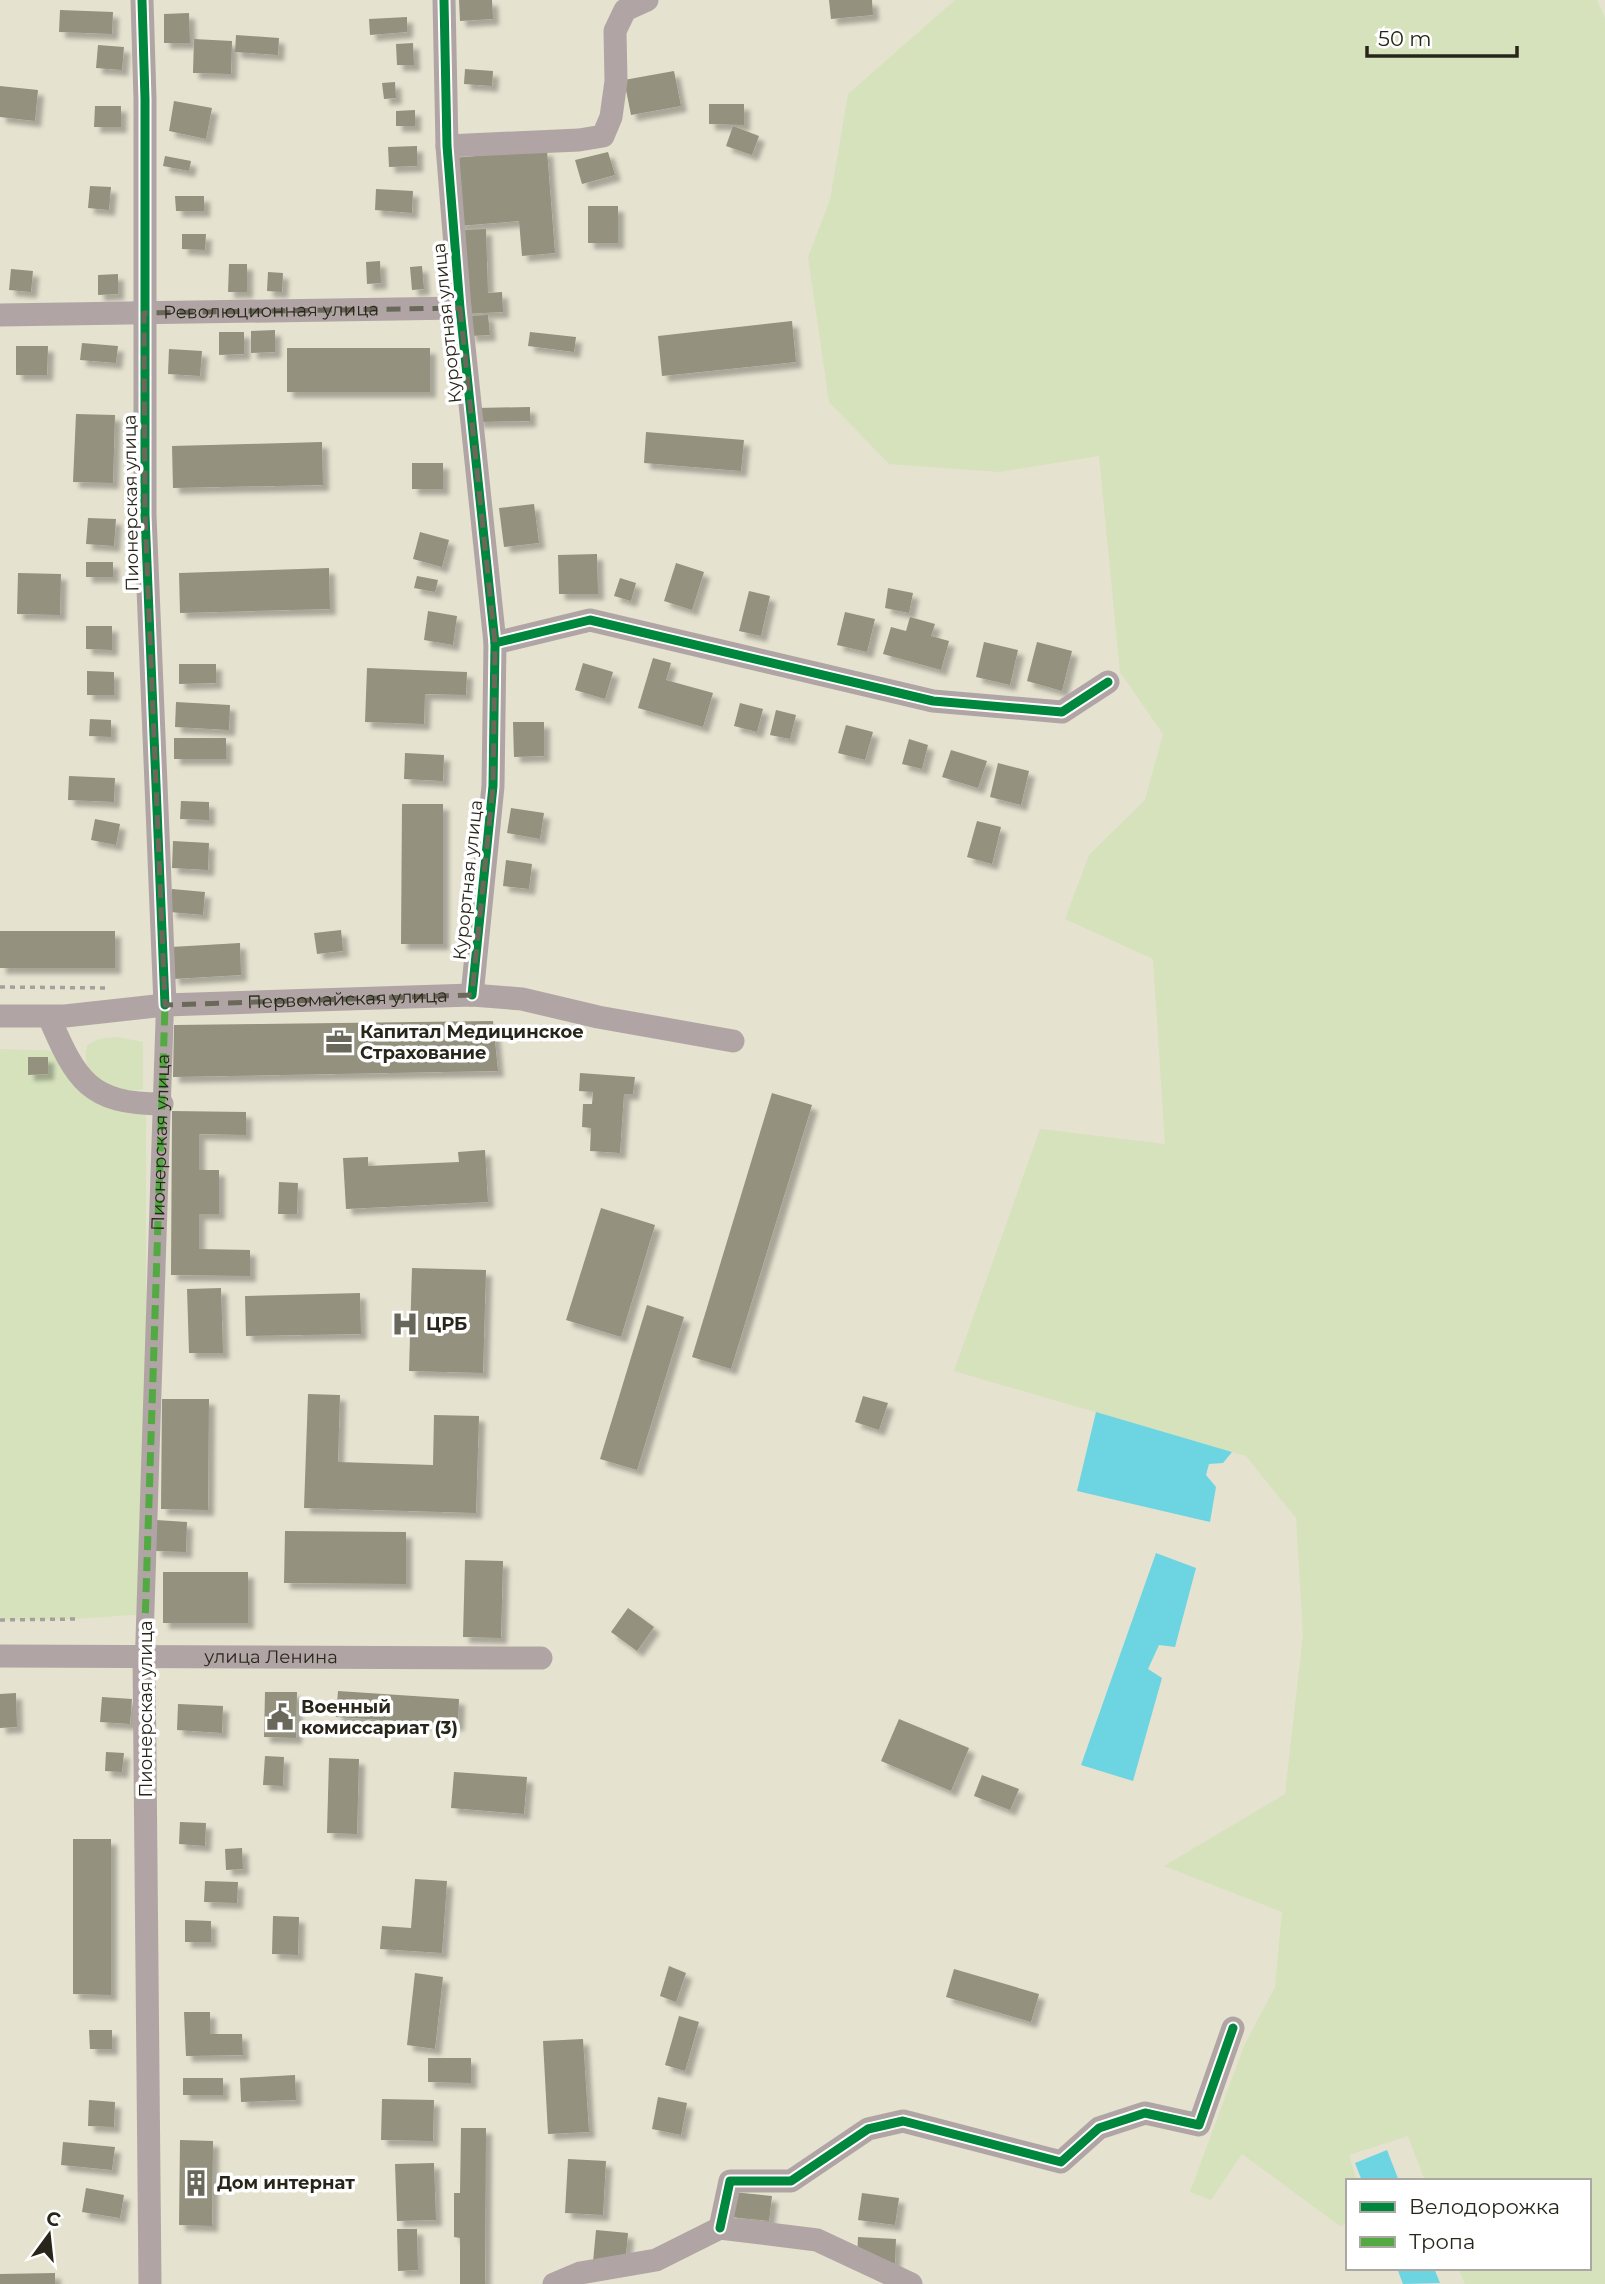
<svg xmlns="http://www.w3.org/2000/svg" width="1605" height="2284" font-family="Montserrat,sans-serif">
<defs>
<filter id="shadow"><feDropShadow dx="6" dy="6" stdDeviation="2" flood-color="#0004"/></filter>
</defs>
<rect width="100%" height="100%" fill="#e5e2d0"/>
<!-- green -->
<g fill="#d6e2bc">
<polygon points="955,0 1597,0 1605,18 1605,2284 1465,2284 1458,2268 1589,2268 1589,2181 1425,2181 1408,2136 1349,2155 1357,2181 1348,2181 1348,2224 1340,2226 1242,2154 1211,2200 1190,2192 1244,2046 1275,1987 1282,1912 1164,1866 1285,1794 1303,1635 1296,1518 1246,1456 954,1371 1040,1129 1165,1144 1153,959 1065,919 1089,855 1145,800 1163,734 1120,672 1099,456 999,472 889,464 829,402 808,257 830,200 848,94"/>
<path d="M 117,1037 L 143,1042 L 143,1089 C 115,1096 78,1079 87,1045 L 99,1039 Z"/>
<polygon points="0,1049 63,1051 78,1071 146,1104 146,1614 76,1619 0,1620"/>
</g>
<!-- water -->
<g fill="#6dd4e2">
<polygon points="1096,1412 1232,1452 1223,1463 1209,1464 1206,1475 1216,1487 1210,1522 1077,1491"/>
<polygon points="1156,1553 1196,1568 1175,1647 1159,1645 1148,1669 1162,1678 1133,1781 1081,1765"/>
<polygon points="1387,2150 1399,2181 1362,2181 1355,2163"/>
<polygon points="1397,2268 1434,2268 1440,2283 1403,2284"/>
</g>
<!-- building -->
<g fill="#94917e" filter="url(#shadow)">
<polygon points="459,0 492,0 493,19 460,21"/>
<polygon points="829,0 872,0 873,15 831,19"/>
<polygon points="60,10 113,12 112,34 59,32"/>
<polygon points="189,13 190,43 164,43 164,14"/>
<polygon points="407,17 407,32 370,35 369,19"/>
<polygon points="236,35 279,38 278,55 235,52"/>
<polygon points="194,39 232,41 231,74 193,73"/>
<polygon points="413,43 414,65 397,65 396,44"/>
<polygon points="98,45 124,47 122,70 96,68"/>
<polygon points="465,69 493,71 492,86 464,84"/>
<polygon points="674,71 681,106 631,115 624,80"/>
<polygon points="395,82 396,98 384,99 382,83"/>
<polygon points="0,86 38,90 35,121 0,117"/>
<polygon points="174,101 212,108 206,139 169,131"/>
<polygon points="709,104 744,104 744,125 709,124"/>
<polygon points="95,106 121,106 121,127 94,127"/>
<polygon points="415,110 415,126 396,126 396,111"/>
<polygon points="733,126 759,136 752,155 726,146"/>
<polygon points="417,146 417,166 389,167 388,147"/>
<polygon points="547,150 555,253 522,256 519,221 458,226 452,158"/>
<polygon points="608,152 615,175 582,184 575,160"/>
<polygon points="165,156 191,161 189,171 163,166"/>
<polygon points="90,186 111,187 109,210 88,208"/>
<polygon points="376,189 413,191 412,213 375,210"/>
<polygon points="175,196 204,196 204,211 176,211"/>
<rect x="588" y="206" width="30" height="37"/>
<polygon points="486,229 488,293 502,292 503,312 463,314 459,230"/>
<polygon points="182,234 206,234 205,250 182,249"/>
<polygon points="380,261 381,283 367,284 366,262"/>
<polygon points="229,264 247,264 247,292 228,292"/>
<polygon points="422,266 424,289 412,290 410,267"/>
<polygon points="11,269 33,271 31,292 9,290"/>
<polygon points="268,272 283,273 282,292 267,291"/>
<polygon points="118,274 118,294 98,295 98,275"/>
<polygon points="488,315 490,335 470,336 468,316"/>
<polygon points="792,321 796,362 662,376 658,336"/>
<polygon points="275,330 275,352 251,353 251,331"/>
<polygon points="219,332 244,332 244,354 219,355"/>
<polygon points="530,332 576,337 574,352 528,346"/>
<polygon points="82,343 118,346 116,363 80,360"/>
<polygon points="16,346 48,346 47,375 16,375"/>
<rect x="287" y="348" width="143" height="44"/>
<polygon points="169,349 202,351 200,376 168,374"/>
<polygon points="530,407 530,421 477,422 476,408"/>
<polygon points="76,414 115,415 113,483 73,482"/>
<polygon points="646,432 744,440 741,471 644,463"/>
<polygon points="322,442 323,485 173,488 172,446"/>
<rect x="412" y="463" width="31" height="26"/>
<polygon points="534,504 539,543 504,547 499,508"/>
<polygon points="88,518 116,519 114,546 86,544"/>
<polygon points="420,532 449,540 442,567 413,559"/>
<polygon points="597,554 598,594 559,594 558,555"/>
<rect x="86" y="562" width="27" height="15"/>
<polygon points="676,563 704,572 692,610 664,601"/>
<polygon points="329,568 330,609 180,613 179,573"/>
<polygon points="18,573 61,574 60,615 17,614"/>
<polygon points="417,576 438,580 435,592 414,588"/>
<polygon points="620,578 636,583 631,601 614,596"/>
<polygon points="888,588 913,593 909,613 885,608"/>
<polygon points="749,591 770,596 761,636 739,631"/>
<polygon points="428,611 457,616 453,645 424,640"/>
<polygon points="845,612 875,619 867,652 837,645"/>
<polygon points="910,617 935,624 931,636 949,641 941,670 883,654 891,627 906,631"/>
<polygon points="86,626 112,626 112,650 86,649"/>
<polygon points="984,642 1018,650 1010,685 976,677"/>
<polygon points="1037,642 1072,651 1062,691 1027,681"/>
<polygon points="653,658 671,663 666,680 713,693 703,727 638,708"/>
<polygon points="583,663 613,672 605,699 575,690"/>
<polygon points="179,664 216,664 216,683 179,684"/>
<polygon points="367,668 467,672 466,695 425,694 424,724 365,722"/>
<polygon points="87,671 114,672 114,695 87,695"/>
<polygon points="176,702 230,705 229,730 175,727"/>
<polygon points="740,703 763,709 757,732 734,726"/>
<polygon points="776,710 796,715 790,739 770,735"/>
<polygon points="90,719 111,720 111,737 89,736"/>
<polygon points="513,722 544,722 544,756 514,757"/>
<polygon points="846,725 873,732 865,760 838,753"/>
<rect x="174" y="738" width="52" height="21"/>
<polygon points="909,739 928,745 922,769 902,764"/>
<polygon points="951,750 987,761 978,788 942,777"/>
<polygon points="405,753 444,755 443,781 404,779"/>
<polygon points="998,763 1029,771 1021,805 990,797"/>
<polygon points="69,776 115,778 114,802 68,800"/>
<polygon points="181,801 209,802 209,820 180,819"/>
<polygon points="402,804 443,804 443,944 401,944"/>
<polygon points="511,808 544,813 540,839 507,833"/>
<polygon points="95,819 120,824 116,845 91,840"/>
<polygon points="977,821 1001,827 992,864 967,857"/>
<polygon points="173,841 209,843 208,870 172,868"/>
<polygon points="506,860 532,864 529,889 503,886"/>
<polygon points="172,889 205,892 203,915 170,912"/>
<polygon points="341,930 343,951 317,954 314,933"/>
<rect x="0" y="931" width="115" height="37"/>
<polygon points="240,943 241,975 173,979 171,947"/>
<polygon points="493,1021 498,1071 173,1077 174,1025"/>
<polygon points="28,1057 48,1057 48,1074 28,1075"/>
<polygon points="580,1073 635,1077 633,1094 624,1094 620,1153 590,1151 591,1128 582,1127 583,1104 592,1104 593,1092 579,1091"/>
<polygon points="772,1093 812,1105 731,1369 692,1357"/>
<polygon points="172,1111 246,1112 246,1135 199,1134 199,1170 219,1170 219,1214 199,1214 199,1249 250,1250 250,1276 171,1275"/>
<polygon points="485,1150 488,1202 346,1209 343,1158 368,1157 368,1166 459,1162 458,1152"/>
<polygon points="279,1182 298,1183 297,1214 278,1214"/>
<polygon points="601,1208 655,1225 621,1337 566,1320"/>
<polygon points="412,1268 486,1270 483,1373 409,1371"/>
<polygon points="221,1288 223,1353 189,1353 187,1289"/>
<polygon points="360,1293 361,1334 246,1336 245,1296"/>
<polygon points="647,1305 684,1317 637,1470 600,1459"/>
<polygon points="308,1394 340,1395 338,1462 433,1465 434,1415 479,1416 476,1513 304,1508"/>
<polygon points="863,1396 888,1403 879,1430 855,1422"/>
<polygon points="162,1399 209,1399 208,1510 161,1509"/>
<polygon points="156,1520 187,1522 186,1552 155,1551"/>
<polygon points="285,1531 406,1532 406,1584 284,1583"/>
<polygon points="465,1560 503,1561 501,1638 463,1637"/>
<rect x="163" y="1572" width="85" height="51"/>
<polygon points="628,1608 654,1627 637,1651 611,1632"/>
<polygon points="338,1691 459,1699 458,1725 336,1717"/>
<polygon points="265,1692 297,1692 296,1738 264,1737"/>
<polygon points="16,1693 17,1727 0,1728 0,1694"/>
<polygon points="102,1697 132,1699 130,1724 100,1722"/>
<polygon points="178,1704 223,1706 222,1733 177,1730"/>
<polygon points="899,1719 969,1748 951,1791 881,1761"/>
<polygon points="106,1752 124,1753 122,1772 105,1771"/>
<polygon points="265,1756 284,1757 283,1786 263,1785"/>
<polygon points="329,1758 359,1759 357,1834 327,1833"/>
<polygon points="454,1772 527,1777 524,1814 451,1808"/>
<polygon points="982,1775 1019,1789 1010,1810 974,1796"/>
<polygon points="180,1822 206,1823 205,1846 179,1844"/>
<polygon points="73,1839 111,1839 111,1995 73,1994"/>
<polygon points="242,1848 243,1869 226,1870 225,1849"/>
<polygon points="415,1879 447,1881 442,1953 380,1949 382,1926 411,1928"/>
<polygon points="205,1881 238,1882 237,1903 204,1902"/>
<polygon points="273,1916 299,1917 298,1955 272,1954"/>
<polygon points="185,1920 211,1921 211,1942 185,1942"/>
<polygon points="669,1966 686,1973 676,2002 660,1996"/>
<polygon points="954,1969 1039,1994 1031,2022 946,1997"/>
<polygon points="415,1973 443,1977 435,2049 407,2045"/>
<polygon points="184,2012 210,2012 210,2034 242,2034 243,2055 186,2056"/>
<polygon points="679,2016 699,2022 685,2071 665,2065"/>
<polygon points="89,2030 112,2030 112,2049 90,2049"/>
<polygon points="583,2039 589,2132 548,2134 543,2041"/>
<polygon points="428,2058 471,2058 471,2083 428,2082"/>
<polygon points="295,2075 296,2100 241,2102 240,2078"/>
<rect x="183" y="2078" width="40" height="17"/>
<polygon points="658,2097 687,2103 681,2135 652,2129"/>
<polygon points="382,2099 434,2100 433,2141 381,2140"/>
<polygon points="89,2100 115,2102 114,2127 88,2126"/>
<polygon points="461,2128 486,2128 485,2284 460,2284 460,2238 454,2237 454,2193 460,2193"/>
<polygon points="180,2140 213,2141 212,2226 179,2225"/>
<polygon points="63,2142 115,2147 112,2170 61,2165"/>
<polygon points="568,2159 606,2161 603,2215 565,2213"/>
<polygon points="434,2163 436,2220 397,2221 395,2164"/>
<polygon points="86,2188 124,2195 120,2218 82,2212"/>
<polygon points="733,2192 772,2196 769,2221 730,2217"/>
<polygon points="862,2193 899,2198 895,2225 858,2220"/>
<polygon points="397,2229 417,2229 418,2270 398,2271"/>
<polygon points="596,2230 628,2233 625,2265 593,2262"/>
<polygon points="858,2237 896,2239 895,2263 857,2261"/>
<polygon points="55,2273 55,2284 0,2284 0,2274"/>
</g>
<g fill="none" stroke-linecap="round" stroke-linejoin="round">
<!-- path -->
<g stroke="#a79f9c" stroke-width="3.5" stroke-dasharray="5 5" stroke-linecap="butt">
<polyline points="0,987 109,988"/>
<polyline points="0,1620 76,1619"/>
</g>
<!-- pedestrian -->
<path stroke="#b0a5a4" stroke-width="18" id="s1" d="M 144,1655 L 165,1005"/>
<!-- minor -->
<g stroke="#b0a5a4" stroke-width="23">
<polyline points="142,0 145,99 145,515 165,1005"/>
<polyline points="444,0 447,146 460,308 495,643 493,786 472,995"/>
<polyline points="447,146 579,140 603,136 611,117 616,81 615,31 625,10 647,0"/>
<path id="s2" d="M 0,315 L 460,308"/>
<polyline points="495,643 590,620 933,701 1062,712 1108,682"/>
<path id="s3" d="M 0,1016 L 65,1016 L 165,1005 L 472,995 L 522,999 L 598,1017 L 733,1041"/>
<path d="M 49,1017 C 76,1080 89,1104 162,1104"/>
<polyline points="144,1655 150,2284"/>
<path id="s4" d="M 0,1656 L 541,1658"/>
<polyline points="720,2228 730,2181 791,2181 868,2129 903,2121 1061,2162 1099,2128 1145,2113 1199,2125 1233,2028"/>
<polyline points="554,2284 580,2273 656,2260 720,2228 817,2240 911,2284"/>
</g>
<!-- quiet -->
<polyline stroke="#53aa42" stroke-width="7" stroke-dasharray="14 7" stroke-linecap="butt" points="144,1655 165,1005"/>
<defs>
<g id="cycleway">
<polyline points="142,0 145,99 145,515 165,1005"/>
<polyline points="444,0 447,146 460,308 495,643 493,786 472,995"/>
<polyline points="495,643 590,620 933,701 1062,712 1108,682"/>
<polyline points="720,2228 730,2181 791,2181 868,2129 903,2121 1061,2162 1099,2128 1145,2113 1199,2125 1233,2028"/>
</g>
</defs>
<!-- cycleway casing -->
<use href="#cycleway" stroke="#fff" stroke-width="13"/>
<!-- cycleway -->
<use href="#cycleway" stroke="#00873e" stroke-width="9"/>
</g>
<!-- marked area -->
<path fill="none" stroke="#6a685a" stroke-width="5" stroke-dasharray="14 9" stroke-linejoin="round" d="M 460,308 L 495,643 L 493,786 L 472,995 L 165,1005 L 145,515 L 144,313 Z"/>
<!-- icons -->
<defs>
<symbol id="office-bare" viewBox="-9 -9 18 18"><path d="M-6-3h4V-5.5h4V-3h4V5H-6ZM-1-4.5V-3h2v-1.5ZM-6 0V1H6V0Z" fill="#6a685a" stroke="#fff" stroke-width="2.5" paint-order="stroke"/></symbol>
<symbol id="hospital-bare" viewBox="-9 -9 18 18"><path d="M-5-5h3v3.5h4V-5h3V5h-3V1.5h-4V5h-3Z" fill="#6a685a" stroke="#fff" stroke-width="2.5" paint-order="stroke"/></symbol>
<symbol id="civic-bare" viewBox="-9 -9 18 18"><path d="M-.6-6.5H3V-4.5H.6V-3L4-1V1h2V6H-6V1h2V-1L-.6-3ZM-1.2 2.5V6h2.4V2.5Z" fill="#6a685a" stroke="#fff" stroke-width="2.5" paint-order="stroke"/></symbol>
<symbol id="building-bare" viewBox="-9 -9 18 18"><path d="M-4-6H4V6H1V3H-1V6H-4ZM-2.5-4.3h1.7v1.8h-1.7ZM.8-4.3h1.7v1.8H.8ZM-2.5-1h1.7V.8h-1.7ZM.8-1h1.7V.8H.8Z" fill="#6a685a" stroke="#fff" stroke-width="2.5" paint-order="stroke"/></symbol>
</defs>
<g fill-rule="evenodd">
<use href="#office-bare" x="320" y="1023" width="38" height="38"/>
<use href="#hospital-bare" x="386" y="1305" width="38" height="38"/>
<use href="#civic-bare" x="261" y="1698" width="38" height="38"/>
<use href="#building-bare" x="177" y="2164" width="38" height="38"/>
</g>
<g text-anchor="middle" dominant-baseline="central" stroke-width="7" stroke-linejoin="round" paint-order="stroke">
<!-- street labels -->
<g font-size="18" fill="#28261a" stroke="#fff">
<text stroke="none"><textPath href="#s2" startOffset="271">Революционная улица</textPath></text>
<text transform="translate(447 323) rotate(-96)">Курортная улица</text>
<text transform="translate(131 503) rotate(-91)">Пионерская улица</text>
<text transform="translate(468 880) rotate(-84)">Курортная улица</text>
<text stroke="none"><textPath href="#s3" startOffset="348">Первомайская улица</textPath></text>
<text stroke="none"><textPath href="#s1" startOffset="513">Пионерская улица</textPath></text>
<text stroke="none"><textPath href="#s4" startOffset="271">улица Ленина</textPath></text>
<text transform="translate(146 1709) rotate(-90)">Пионерская улица</text>
</g>
<!-- poi labels -->
<g font-size="18" font-weight="bold" fill="#28261a" stroke="#fff" text-anchor="start">
<text x="360" y="1032">Капитал Медицинское<tspan x="360" dy="21">Страхование</tspan></text>
<text x="426" y="1324">ЦРБ</text>
<text x="301" y="1707">Военный<tspan x="301" dy="21">комиссариат (3)</tspan></text>
<text x="217" y="2183">Дом интернат</text>
</g>
</g>
<!-- legend -->
<rect x="1346" y="2179" width="245" height="91" fill="#ffffff" stroke="#a9a8a3" stroke-width="2"/>
<rect x="1360" y="2202" width="35" height="10" fill="#00873e" stroke="#a9a8a3" stroke-width="2"/>
<text x="1409" y="2214" font-size="21" fill="#28261a">Велодорожка</text>
<rect x="1360" y="2237" width="35" height="10" fill="#53aa42" stroke="#a9a8a3" stroke-width="2"/>
<text x="1409" y="2249" font-size="21" fill="#28261a">Тропа</text>
<!-- north arrow -->
<g transform="translate(49 2235) rotate(15)" stroke="#ffffff" stroke-width="5" paint-order="stroke">
<path d="M0-5L12 26L0 18L-12 26Z" fill="#28261a"/>
<text y="-10" font-size="19" font-weight="bold" text-anchor="middle" fill="#28261a">С</text>
</g>
<!-- scale -->
<path d="M1367 46v10h150v-10" fill="none" stroke="#28261a" stroke-width="3.5"/>
<text x="1378" y="46" font-size="21" fill="#28261a" stroke="#ffffff" stroke-width="5" paint-order="stroke">50 m</text>
</svg>
